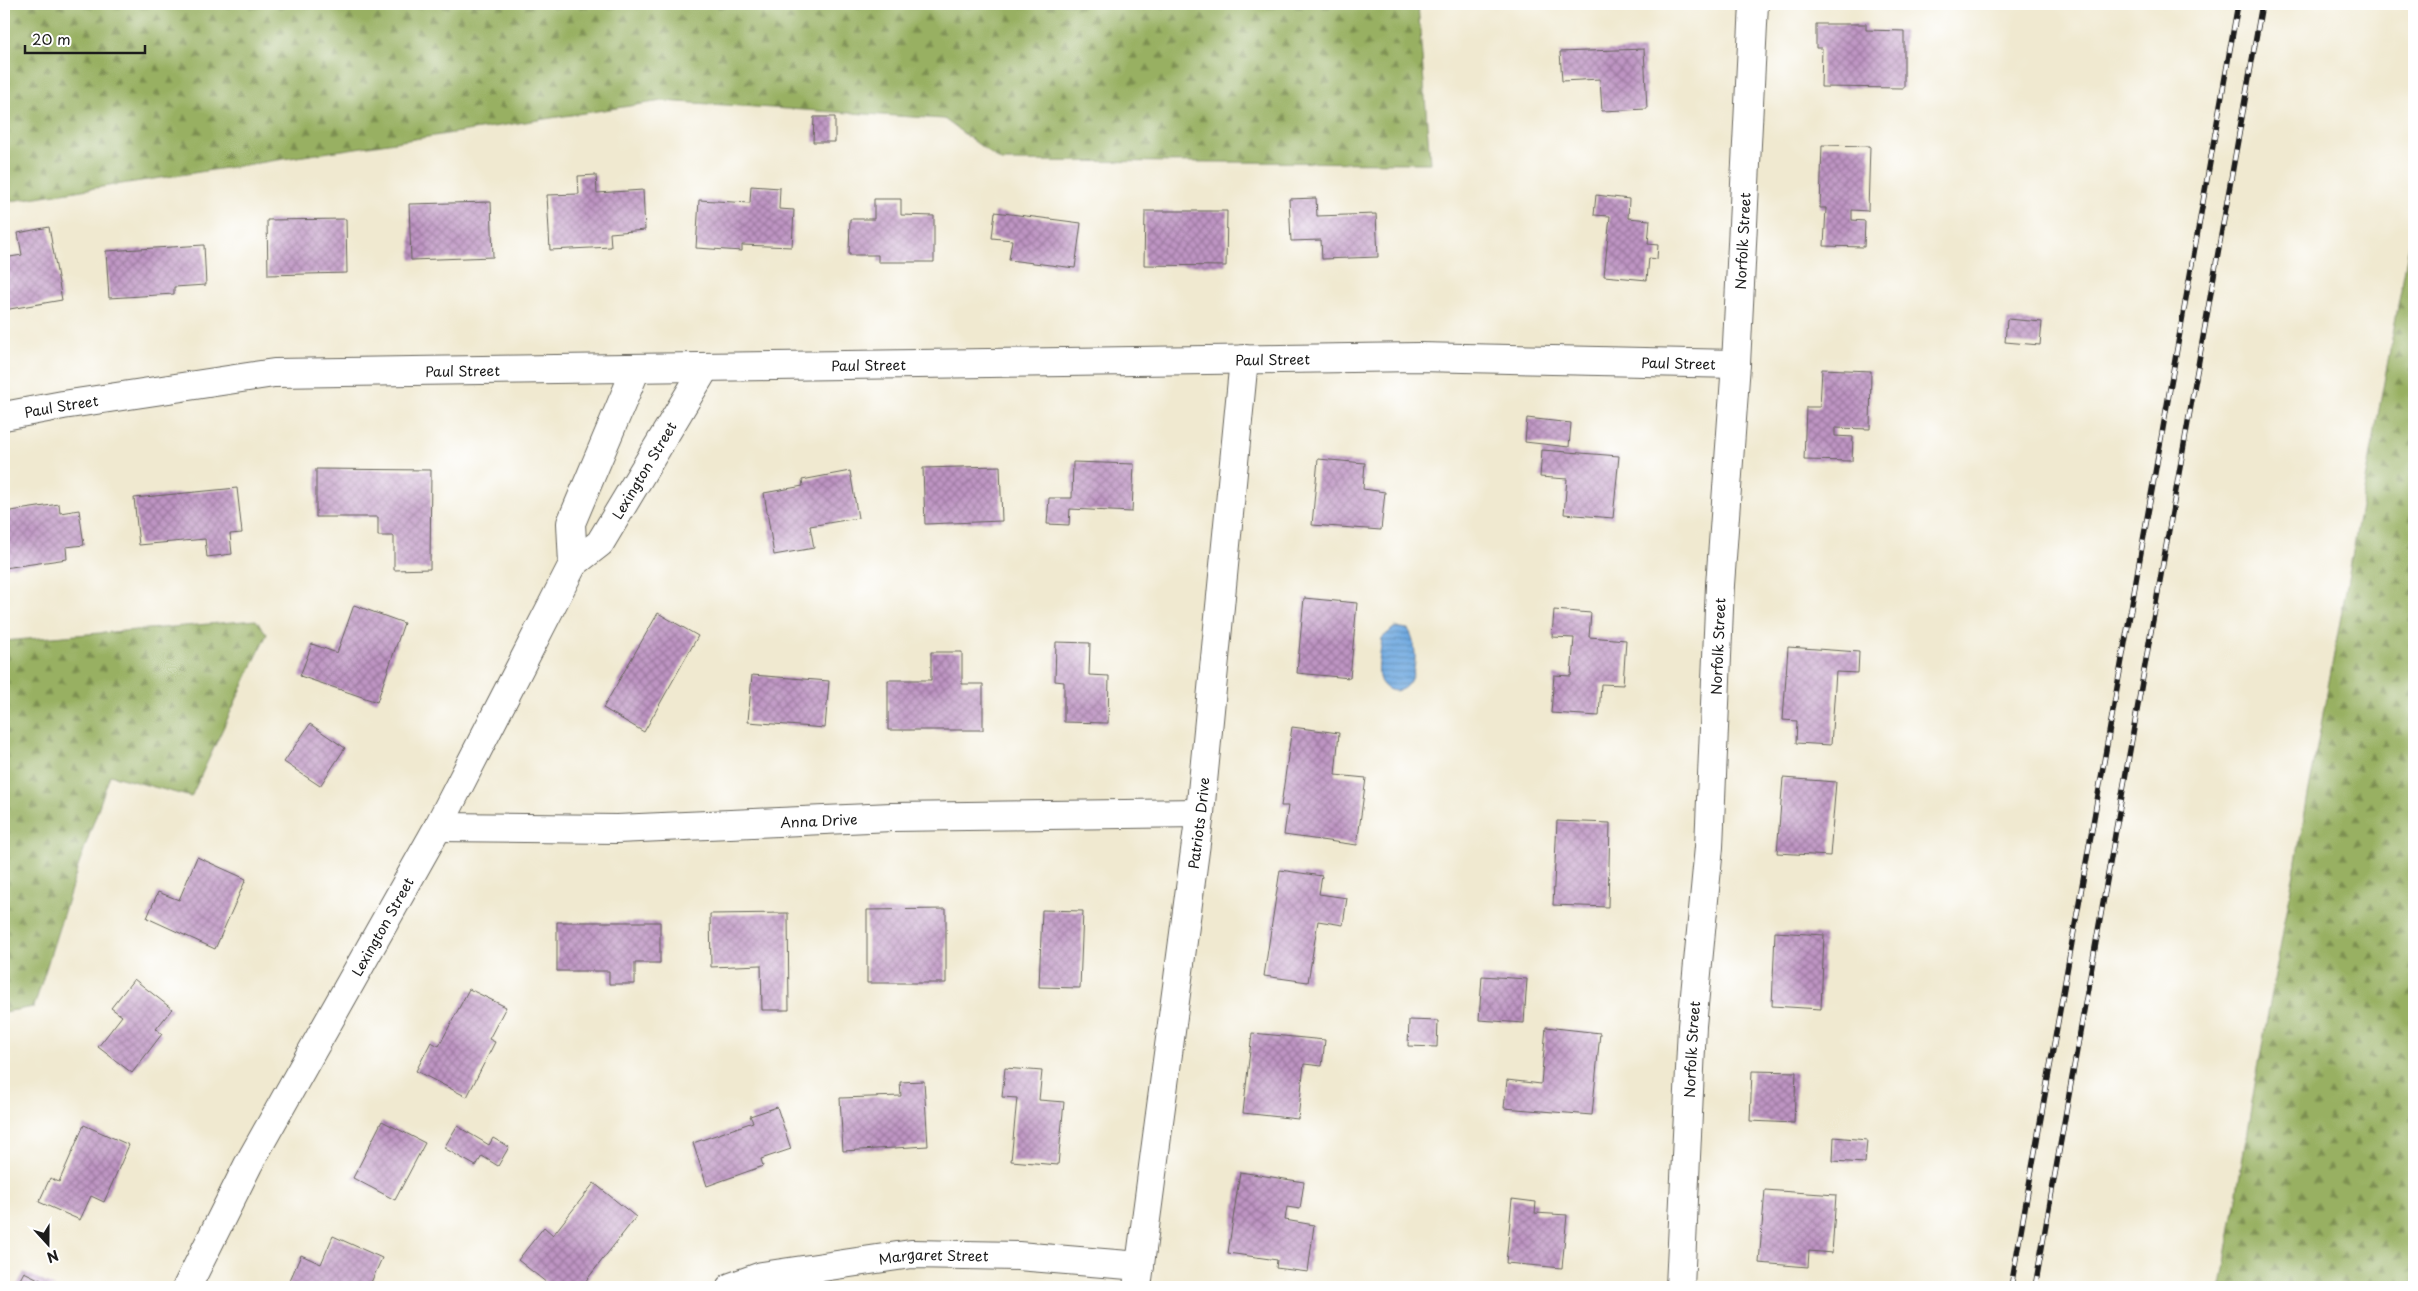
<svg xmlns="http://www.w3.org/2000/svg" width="2418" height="1291" font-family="'Playpen Sans',sans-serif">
<defs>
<pattern id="forest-firs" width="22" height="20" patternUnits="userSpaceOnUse" patternTransform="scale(1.25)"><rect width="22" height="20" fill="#98b062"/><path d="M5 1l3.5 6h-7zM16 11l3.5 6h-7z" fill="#7b8e50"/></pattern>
<pattern id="water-rules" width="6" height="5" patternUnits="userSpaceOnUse" patternTransform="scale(1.25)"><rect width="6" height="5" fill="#6fa9e0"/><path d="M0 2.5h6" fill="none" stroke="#5a89b5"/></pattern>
<pattern id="building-cross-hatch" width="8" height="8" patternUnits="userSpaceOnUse" patternTransform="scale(1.25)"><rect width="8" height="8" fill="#be94c3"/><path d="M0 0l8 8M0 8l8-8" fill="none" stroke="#9a789e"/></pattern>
</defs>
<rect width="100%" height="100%" fill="#fff"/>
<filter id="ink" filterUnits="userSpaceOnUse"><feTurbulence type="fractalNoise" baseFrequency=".02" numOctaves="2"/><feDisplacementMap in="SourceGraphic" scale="10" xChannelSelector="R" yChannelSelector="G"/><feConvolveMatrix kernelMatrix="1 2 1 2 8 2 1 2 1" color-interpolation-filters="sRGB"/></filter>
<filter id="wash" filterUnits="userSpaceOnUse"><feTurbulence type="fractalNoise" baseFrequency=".0096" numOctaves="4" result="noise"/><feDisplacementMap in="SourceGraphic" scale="20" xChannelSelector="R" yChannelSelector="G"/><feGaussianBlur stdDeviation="1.12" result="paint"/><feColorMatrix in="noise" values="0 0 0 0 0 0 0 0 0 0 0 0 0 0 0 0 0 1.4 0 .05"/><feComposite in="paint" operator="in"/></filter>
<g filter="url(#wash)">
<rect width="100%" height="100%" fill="#f0e9d0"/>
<!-- forest -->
<g fill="url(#forest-firs)" stroke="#5a663f">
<polygon points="4,4 1418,4 1430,163 1001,161 944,119 662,101 4,202"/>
<polygon points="2414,219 2414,1287 2221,1287 2255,1084"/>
<polygon points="256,620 267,634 191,797 110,775 78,867 34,1007 4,1012 4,641"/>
</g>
<!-- water -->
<path fill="url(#water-rules)" stroke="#46627e" d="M 1395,627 L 1408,629 C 1417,642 1418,671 1408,684 C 1399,696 1382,691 1379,677 C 1377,665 1381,650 1382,638 Z"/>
<g id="blocks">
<!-- building -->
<g fill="url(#building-cross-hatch)">
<polygon points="1816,24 1866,24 1866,30 1904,31 1904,88 1821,87 1822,48 1816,48"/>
<polygon points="1644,49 1647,109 1602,111 1600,79 1562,81 1560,52"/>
<polygon points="814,117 835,117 835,142 813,142"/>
<polygon points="1822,145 1870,146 1868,211 1852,210 1852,220 1865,221 1864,247 1824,246 1826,208 1820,208"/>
<polygon points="596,175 597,193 643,190 645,230 610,233 611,247 550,250 547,195 579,194 578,176"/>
<polygon points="751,186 780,188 779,209 794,210 792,247 742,245 742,251 696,248 699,200 750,203"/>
<polygon points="1596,195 1629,199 1628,218 1650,220 1648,244 1658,245 1657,259 1649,258 1647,280 1604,276 1610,216 1594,215"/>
<polygon points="1316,198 1317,216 1376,214 1378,257 1322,259 1321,240 1291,241 1289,199"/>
<polygon points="874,199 901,199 901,215 934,216 934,262 878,262 878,255 849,255 850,219 874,219"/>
<polygon points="491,202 493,257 411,260 409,204"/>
<polygon points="1145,211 1227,211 1226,266 1144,265"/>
<polygon points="995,212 1081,223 1075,268 1009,260 1012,240 992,238"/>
<polygon points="346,219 347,273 268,275 267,220"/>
<polygon points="49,227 62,300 4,310 4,258 22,255 18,233"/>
<polygon points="204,245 206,285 174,287 174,294 109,298 106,251"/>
<polygon points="2007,319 2042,322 2040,345 2005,342"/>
<polygon points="1822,369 1871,371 1870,429 1835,428 1835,436 1853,437 1852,461 1804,460 1806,407 1820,407"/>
<polygon points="1527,418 1571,423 1569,447 1525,442"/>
<polygon points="1542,450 1619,456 1613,518 1564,514 1567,479 1540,477"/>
<polygon points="1318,459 1365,463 1363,489 1385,492 1381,530 1312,525"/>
<polygon points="1073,462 1134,464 1132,512 1070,509 1069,525 1047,524 1049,498 1072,498"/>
<polygon points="1000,466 1002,521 925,524 923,468"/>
<polygon points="316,469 431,470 430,569 394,570 394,536 378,536 378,517 316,517"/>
<polygon points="850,471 858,518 810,526 814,548 774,555 764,493 803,486 802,480"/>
<polygon points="237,488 242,533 230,534 232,554 207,557 205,539 139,545 134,498"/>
<polygon points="59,504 60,513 79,510 84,545 66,547 67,559 4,568 4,512"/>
<polygon points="1304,598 1357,603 1350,678 1297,673"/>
<polygon points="354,605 404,623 377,702 300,676 312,644 337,653"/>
<polygon points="1554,610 1591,613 1589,637 1626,640 1623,685 1601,684 1599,716 1551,713 1554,675 1571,676 1574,638 1552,637"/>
<polygon points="658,613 698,636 644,732 603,708"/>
<polygon points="1056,642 1090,643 1089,675 1109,676 1108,723 1064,722 1064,682 1055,681"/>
<polygon points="1788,647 1859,652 1858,673 1836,672 1831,745 1796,743 1797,721 1783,720"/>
<polygon points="931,652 962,652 962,684 983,684 983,730 888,730 888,680 931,680"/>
<polygon points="752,675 829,681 825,728 748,722"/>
<polygon points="310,724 345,748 320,786 284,762"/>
<polygon points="1292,727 1339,733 1335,775 1366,778 1357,845 1284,835 1288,806 1281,806"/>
<polygon points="1783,778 1836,782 1830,856 1777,853"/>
<polygon points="1557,821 1610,823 1608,907 1553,905"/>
<polygon points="197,857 246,879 215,949 147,918 158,892 179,900"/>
<polygon points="1280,870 1322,876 1319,894 1347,898 1343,925 1318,921 1308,982 1264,976"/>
<polygon points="946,909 946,983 867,983 867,910"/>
<polygon points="1042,910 1083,911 1080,988 1039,987"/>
<polygon points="788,913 789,1010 762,1010 761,965 711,967 710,914"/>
<polygon points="557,922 660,922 660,963 635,963 635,984 609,984 609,971 557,971"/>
<polygon points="1775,932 1824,935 1821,1009 1772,1006"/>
<polygon points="1482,976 1527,979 1524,1023 1479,1020"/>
<polygon points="134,979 172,1009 156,1029 162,1034 132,1073 98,1047 122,1016 111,1008"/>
<polygon points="469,989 506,1007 489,1039 495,1042 467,1097 416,1071 431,1042 439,1046"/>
<polygon points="1409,1020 1438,1021 1437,1047 1408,1046"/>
<polygon points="1546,1027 1600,1033 1592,1115 1504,1108 1507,1080 1541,1084"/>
<polygon points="1252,1033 1325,1040 1322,1066 1304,1064 1298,1119 1243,1113"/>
<polygon points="1005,1068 1042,1071 1039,1100 1064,1102 1058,1165 1011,1161 1017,1098 1002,1097"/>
<polygon points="1752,1071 1796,1072 1794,1123 1750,1121"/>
<polygon points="924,1081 928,1146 843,1151 840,1098 901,1096 900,1082"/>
<polygon points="777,1107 791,1149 761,1159 763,1166 707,1186 693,1143 753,1122 750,1116"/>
<polygon points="382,1121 425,1143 395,1200 353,1178"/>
<polygon points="84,1125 129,1145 104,1202 91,1196 80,1220 39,1202 50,1178 59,1182"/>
<polygon points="457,1126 489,1145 493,1138 509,1147 498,1166 482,1156 476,1166 444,1148"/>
<polygon points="1834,1137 1867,1140 1865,1163 1833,1161"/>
<polygon points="1240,1172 1304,1182 1300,1209 1287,1207 1285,1220 1314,1225 1308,1272 1276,1268 1277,1260 1228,1253"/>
<polygon points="594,1183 636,1217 581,1287 552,1287 518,1260 544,1227 553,1235"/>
<polygon points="1765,1190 1836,1195 1832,1253 1809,1251 1808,1267 1759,1263"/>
<polygon points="1512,1199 1536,1202 1535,1213 1567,1215 1562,1268 1506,1263"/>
<polygon points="333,1236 382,1258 369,1287 287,1287 301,1255 321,1264"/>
<polygon points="24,1272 55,1287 16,1287"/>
</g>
</g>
</g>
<g filter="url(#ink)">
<use href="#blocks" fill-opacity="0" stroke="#66645b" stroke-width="1"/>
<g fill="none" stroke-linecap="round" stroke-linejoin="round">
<defs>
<g id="minor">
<path id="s1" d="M 4,416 L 63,405 L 274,373 L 1419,357 L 1736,364"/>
<polyline points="573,564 571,523 636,369"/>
<path id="s2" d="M 438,827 L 617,829 L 892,817 L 1200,813"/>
<path id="s3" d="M 187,1287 L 248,1165 L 438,827 L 573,564 L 600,543 L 705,368"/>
<path id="s4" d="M 731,1287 L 762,1276 L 911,1254 L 1018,1256 L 1140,1266"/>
<path id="s5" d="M 1137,1287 L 1200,813 L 1244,359"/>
<path id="s6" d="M 1680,1287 L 1692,1026 L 1709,847 L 1720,585 L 1736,364 L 1754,4"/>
</g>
</defs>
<!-- minor casing -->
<use href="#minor" stroke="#66645b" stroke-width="30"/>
<!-- minor -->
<use href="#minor" stroke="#fff" stroke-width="28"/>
<defs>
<g id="rail">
<polyline points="2011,1287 2238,4"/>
<polyline points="2035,1287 2262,4"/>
</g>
</defs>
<!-- rail casing -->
<use href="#rail" stroke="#1c1c1c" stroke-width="5.5"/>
<!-- rail -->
<use href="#rail" stroke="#fff" stroke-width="4" stroke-dasharray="11" stroke-linecap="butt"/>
</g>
</g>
<g text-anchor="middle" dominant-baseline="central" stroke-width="4" stroke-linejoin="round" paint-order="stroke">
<!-- street labels -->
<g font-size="14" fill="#1c1c1c" stroke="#fff">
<text stroke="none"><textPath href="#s6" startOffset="1048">Norfolk Street</textPath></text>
<text stroke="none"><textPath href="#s1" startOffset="1272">Paul Street</textPath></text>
<text stroke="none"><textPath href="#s1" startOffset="1678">Paul Street</textPath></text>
<text stroke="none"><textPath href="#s1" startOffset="868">Paul Street</textPath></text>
<text stroke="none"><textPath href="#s1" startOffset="462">Paul Street</textPath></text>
<text stroke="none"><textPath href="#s1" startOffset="58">Paul Street</textPath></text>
<text stroke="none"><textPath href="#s3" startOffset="939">Lexington Street</textPath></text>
<text stroke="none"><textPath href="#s6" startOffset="642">Norfolk Street</textPath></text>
<text stroke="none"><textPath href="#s2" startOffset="381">Anna Drive</textPath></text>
<text stroke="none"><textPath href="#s5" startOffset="468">Patriots Drive</textPath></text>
<text stroke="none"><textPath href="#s3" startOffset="410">Lexington Street</textPath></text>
<text stroke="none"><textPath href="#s6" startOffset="238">Norfolk Street</textPath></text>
<text stroke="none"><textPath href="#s4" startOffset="206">Margaret Street</textPath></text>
</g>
</g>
<!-- margin -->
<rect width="2418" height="1291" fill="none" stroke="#fff" stroke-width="20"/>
<!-- north arrow -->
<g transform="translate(48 1244) rotate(159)" stroke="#ffffff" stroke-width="4" paint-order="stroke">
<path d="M0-4L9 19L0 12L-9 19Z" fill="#1c1c1c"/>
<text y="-8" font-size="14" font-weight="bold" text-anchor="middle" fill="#1c1c1c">N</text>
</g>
<!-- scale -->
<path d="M25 45v8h120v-8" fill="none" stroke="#1c1c1c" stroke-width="2.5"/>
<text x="32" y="45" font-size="15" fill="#1c1c1c" stroke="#ffffff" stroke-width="4" paint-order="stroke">20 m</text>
</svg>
